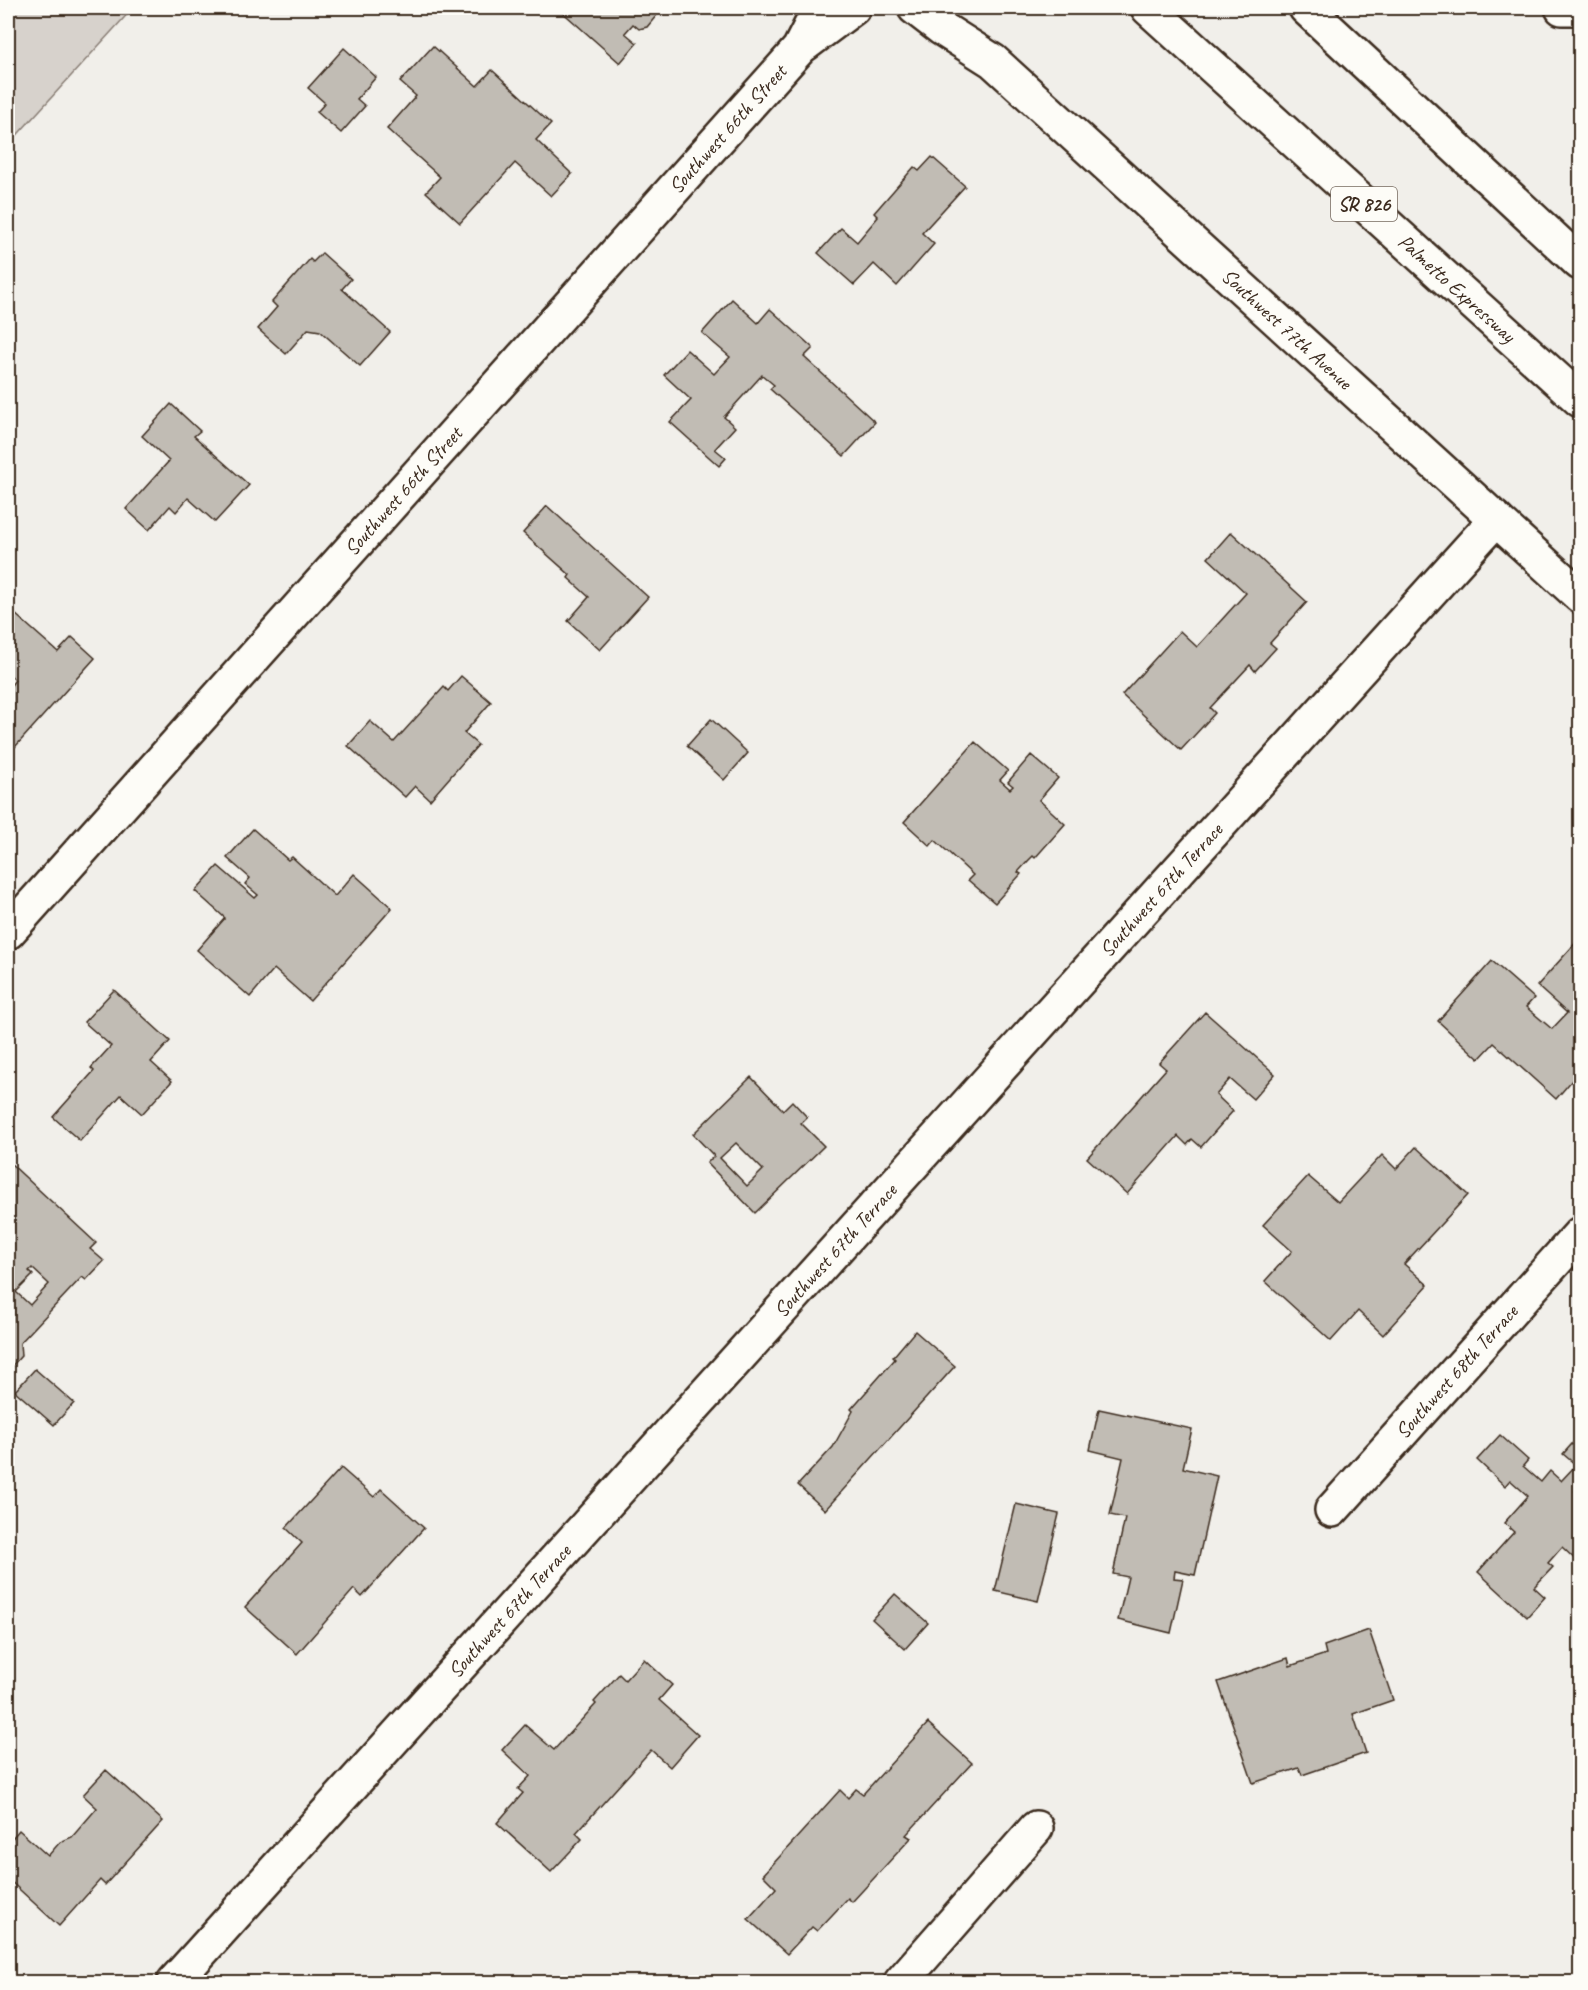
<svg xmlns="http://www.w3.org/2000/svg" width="1588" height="1990" font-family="Caveat,sans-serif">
<rect width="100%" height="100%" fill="#f1efea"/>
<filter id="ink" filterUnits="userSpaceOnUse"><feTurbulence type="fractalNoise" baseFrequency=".0167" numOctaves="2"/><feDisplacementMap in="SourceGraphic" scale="12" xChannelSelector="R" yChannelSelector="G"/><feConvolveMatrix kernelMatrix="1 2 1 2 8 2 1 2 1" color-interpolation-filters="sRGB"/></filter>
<g filter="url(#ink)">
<!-- green -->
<polygon fill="#d7d2cc" stroke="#897e75" stroke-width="1.5" points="8,8 133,8 8,145"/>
<!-- building -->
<g fill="#c1bcb4" stroke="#3b2a1e" stroke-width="1.5" fill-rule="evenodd">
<polygon points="560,8 659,8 657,15 647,27 639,29 633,24 625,33 637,43 620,63 559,9"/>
<polygon points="433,46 477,86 492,70 551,124 536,140 572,174 551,196 515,163 460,223 426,192 440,177 387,129 416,96 400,82"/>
<polygon points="344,48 376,77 357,99 365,106 341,133 317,112 325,103 308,88"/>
<polygon points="932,157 965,186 922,233 934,244 897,286 874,264 854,285 818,253 841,228 857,242 878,217 874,213 914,167 919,171"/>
<polygon points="322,253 351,279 342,289 390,332 360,366 320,331 308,329 286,354 258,329 277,307 272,302 310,259 313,262"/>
<polygon points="732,299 758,323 770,309 813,348 804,357 875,422 844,456 770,389 774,385 762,375 724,417 735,427 715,449 726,458 719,466 670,422 691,400 664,375 687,350 714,374 730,357 702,333"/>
<polygon points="171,404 200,431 194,436 249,485 215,522 188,498 176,512 170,506 149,530 126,509 169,461 142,436"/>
<polygon points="547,506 648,597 600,650 568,621 589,597 568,578 570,575 523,533"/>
<polygon points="1231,532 1307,602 1270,643 1276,648 1255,671 1250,665 1210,708 1215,713 1181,750 1122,695 1180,631 1197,647 1246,593 1208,558"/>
<polygon points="14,613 58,652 72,637 95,658 15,747 8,741 8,689 15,680 8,673 8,619"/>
<polygon points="461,676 491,702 464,733 478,745 430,800 415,786 405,797 348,746 370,721 394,742 444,687 448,691"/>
<polygon points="711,719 748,753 724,780 687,746"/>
<polygon points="975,742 1008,771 1000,780 1010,789 1013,786 1008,782 1031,755 1058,778 1039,800 1065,824 1035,858 1033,856 1028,861 1018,872 1021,874 995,903 968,880 973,875 935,840 930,846 904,822"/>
<polygon points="253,829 288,860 292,857 335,896 354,874 392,908 310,1001 274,969 250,997 197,950 225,918 195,891 218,866 255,898 258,895 245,884 250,878 227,858"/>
<polygon points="1580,938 1580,1071 1556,1099 1494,1043 1479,1059 1438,1021 1492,961 1534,998 1526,1007 1552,1029 1567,1013 1537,986"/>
<polygon points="114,990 170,1041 151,1062 172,1081 142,1114 121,1095 80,1141 53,1117 94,1071 91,1068 111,1046 84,1022"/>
<polygon points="1205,1012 1275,1074 1253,1099 1230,1079 1216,1095 1233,1111 1201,1147 1192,1139 1187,1145 1178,1136 1127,1194 1087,1158 1166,1069 1159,1063"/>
<path d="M 751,1077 L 783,1110 L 792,1101 L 807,1117 L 801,1123 L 824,1146 L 755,1213 L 707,1163 L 714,1156 L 693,1134 ZM 736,1143 L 763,1170 L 747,1186 L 720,1158 Z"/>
<polygon points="1416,1147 1468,1195 1404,1264 1428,1285 1383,1335 1358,1311 1331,1341 1265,1281 1292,1251 1263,1225 1308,1176 1338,1202 1382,1155 1396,1169"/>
<path d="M 9,1162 L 96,1243 L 90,1249 L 104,1261 L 86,1280 L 82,1277 L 20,1343 L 21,1356 L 12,1366 L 8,1366 ZM 32,1268 L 49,1284 L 30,1305 L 16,1292 L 33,1275 L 29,1271 Z"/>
<polygon points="915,1331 955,1366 825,1510 798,1485 833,1447 853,1411 851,1409 895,1359 893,1357"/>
<polygon points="35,1369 74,1403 54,1425 15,1391"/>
<polygon points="1099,1409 1192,1429 1183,1468 1217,1476 1195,1575 1175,1571 1174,1578 1183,1579 1171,1633 1118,1620 1128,1577 1113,1574 1125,1518 1110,1515 1123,1458 1090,1450"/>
<polygon points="1500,1435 1528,1460 1523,1466 1541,1482 1550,1471 1561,1481 1576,1465 1563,1454 1580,1435 1580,1484 1575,1491 1580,1495 1580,1564 1562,1547 1548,1563 1553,1567 1534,1587 1545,1597 1527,1617 1478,1572 1514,1532 1504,1523 1528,1496 1510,1480 1505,1486 1477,1460"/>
<polygon points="341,1468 374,1497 381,1489 424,1528 362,1597 354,1589 297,1654 245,1607 302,1543 286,1528"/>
<polygon points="1016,1504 1059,1514 1038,1601 995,1591"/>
<polygon points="895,1594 928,1623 905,1649 872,1619"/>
<polygon points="1369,1630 1393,1700 1353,1714 1366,1753 1302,1775 1299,1768 1253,1783 1218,1682 1288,1658 1290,1666 1326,1654 1324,1646"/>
<polygon points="644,1659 672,1685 659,1700 698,1735 670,1767 651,1750 576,1833 582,1839 551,1872 497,1823 523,1793 518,1789 530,1776 502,1750 525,1725 554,1750 596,1704 594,1702 619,1674 625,1680"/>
<polygon points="928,1723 972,1763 906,1835 911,1838 852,1902 848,1898 817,1931 812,1927 787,1954 748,1919 776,1888 763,1875 840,1790 848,1798 856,1789 863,1794"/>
<polygon points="106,1770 163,1821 105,1885 100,1880 59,1926 8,1879 8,1843 19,1830 48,1856 60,1842 72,1837 97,1808 83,1795"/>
</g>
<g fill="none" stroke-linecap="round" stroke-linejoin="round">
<defs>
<g id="street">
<polyline points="1562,8 1576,8"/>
<polyline points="805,44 853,8"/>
<path id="s1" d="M 8,932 L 799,49 L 820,8"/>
<path id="s2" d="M 1332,1510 L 1580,1234"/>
<path id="s3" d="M 174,1982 L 1496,519"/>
<polyline points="901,1982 1036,1828"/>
</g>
<g id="secondary">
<path id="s4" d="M 915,8 L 941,28 L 993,61 L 1580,596"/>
</g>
<g id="highway">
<path id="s5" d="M 1148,8 L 1580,400"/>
<polyline points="1306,8 1580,263"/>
</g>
</defs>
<!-- street casing -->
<use href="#street" stroke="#3b2a1e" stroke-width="38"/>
<!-- secondary casing -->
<use href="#secondary" stroke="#3b2a1e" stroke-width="38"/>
<!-- highway casing -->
<use href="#highway" stroke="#3b2a1e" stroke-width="38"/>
<!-- street -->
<use href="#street" stroke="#fdfcf7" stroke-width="33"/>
<!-- secondary -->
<use href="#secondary" stroke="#fdfcf7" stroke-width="33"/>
<!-- highway -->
<use href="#highway" stroke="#fdfcf7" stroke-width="33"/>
</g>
</g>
<g text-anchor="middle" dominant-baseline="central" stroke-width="4.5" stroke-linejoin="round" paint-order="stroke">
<!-- shield labels -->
<rect fill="#fdfcf7" stroke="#75695f" stroke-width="1.5" x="1331" y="187" width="66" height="34" rx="4.5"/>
<g font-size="20" font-weight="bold" fill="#3b2a1e">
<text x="1364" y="204">SR 826</text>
</g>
<!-- street labels -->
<g font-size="21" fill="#3b2a1e" stroke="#fdfcf7">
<text stroke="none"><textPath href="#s1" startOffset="1078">Southwest 66th Street</textPath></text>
<text stroke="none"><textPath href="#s5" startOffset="417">Palmetto Expressway</textPath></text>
<text stroke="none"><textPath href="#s4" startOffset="492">Southwest 77th Avenue</textPath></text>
<text stroke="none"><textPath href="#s1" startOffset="592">Southwest 66th Street</textPath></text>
<text stroke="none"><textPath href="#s3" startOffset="1472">Southwest 67th Terrace</textPath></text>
<text stroke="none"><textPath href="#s3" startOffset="986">Southwest 67th Terrace</textPath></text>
<text stroke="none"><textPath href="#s2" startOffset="186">Southwest 68th Terrace</textPath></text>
<text stroke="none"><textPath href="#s3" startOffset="500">Southwest 67th Terrace</textPath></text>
</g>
</g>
<!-- margin -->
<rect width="1588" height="1990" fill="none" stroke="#fdfcf7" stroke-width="30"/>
<rect x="15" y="15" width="1558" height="1960" fill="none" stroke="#3b2a1e" stroke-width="2" filter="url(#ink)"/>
</svg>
